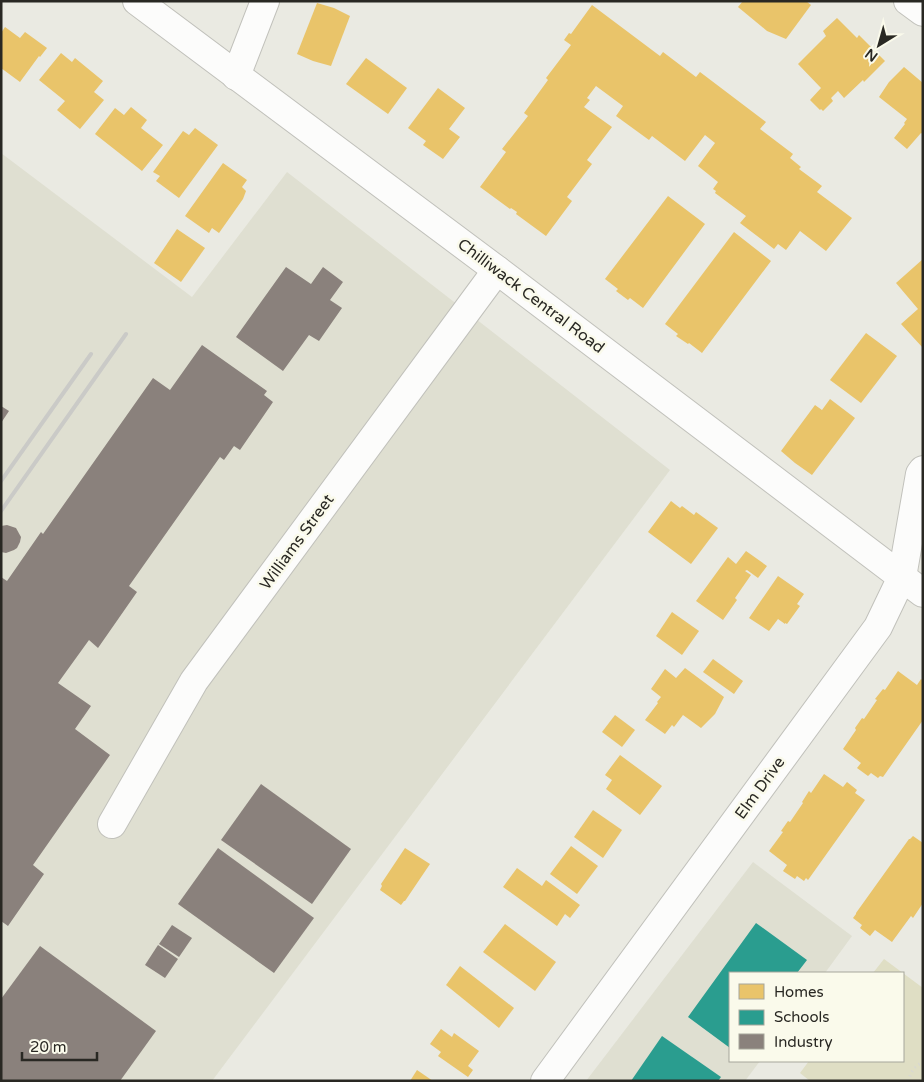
<svg xmlns="http://www.w3.org/2000/svg" width="924" height="1082" font-family="'Varela Round',sans-serif">
<rect width="100%" height="100%" fill="#eaeae2"/>
<!-- built -->
<g fill="#dfdfd1">
<polygon points="1,153 192,297 287,172 670,470 212,1081 1,1081"/>
<polygon points="753,862 852,936 825,973 730,973 730,1061 760,1061 745,1081 586,1081"/>
</g>
<!-- green -->
<polygon fill="#dfdec4" points="884,959 923,988 923,1081 810,1081 800,1073 809,1061 903,1061 903,973 873,973"/>
<!-- homes -->
<g fill="#e9c46a">
<polygon points="743,1 806,1 811,5 786,39 767,31 738,7"/>
<polygon points="317,3 334,8 350,16 331,66 313,61 297,54"/>
<polygon points="592,5 660,56 663,52 696,77 700,72 766,122 760,129 793,154 790,158 801,167 799,169 822,186 817,192 852,218 826,251 800,231 786,250 778,244 774,249 740,223 746,216 715,193 716,191 713,189 718,182 698,166 715,143 705,135 685,161 652,136 649,140 616,116 623,106 596,86 587,98 590,100 584,107 612,127 587,160 592,164 567,197 572,201 546,236 516,214 517,212 511,208 510,209 480,187 506,152 502,149 528,116 524,113 548,80 546,78 571,45 564,40 569,33 571,34"/>
<polygon points="837,18 857,38 859,35 885,61 864,82 863,80 844,98 838,91 831,98 833,101 823,111 821,109 820,110 810,100 821,88 798,64 826,36 823,31"/>
<polygon points="5,27 20,38 25,32 47,48 40,57 39,56 20,82 1,68 1,33"/>
<polygon points="61,53 72,62 75,58 103,81 94,92 104,100 80,129 57,110 65,101 39,80"/>
<polygon points="366,58 407,88 388,114 346,84"/>
<polygon points="904,67 923,83 923,134 921,133 907,149 894,138 905,124 904,123 907,119 879,97 889,82"/>
<polygon points="438,88 465,108 449,129 460,137 443,159 423,145 426,141 408,128"/>
<polygon points="131,107 147,120 141,128 163,145 142,171 95,134 115,108 124,115"/>
<polygon points="195,128 218,145 179,198 156,181 160,176 153,172 183,131 189,135"/>
<polygon points="223,163 247,180 242,187 246,191 243,199 219,233 212,228 209,233 185,216"/>
<polygon points="668,196 705,224 643,308 630,298 628,300 616,291 618,289 605,279"/>
<polygon points="177,229 205,248 181,282 154,263"/>
<polygon points="734,232 771,261 702,353 689,343 688,344 676,336 678,334 665,324"/>
<polygon points="923,259 923,348 901,324 918,309 896,283"/>
<polygon points="866,333 897,356 861,403 830,380"/>
<polygon points="830,399 855,418 812,475 795,463 781,451 815,405 822,410"/>
<polygon points="671,501 680,508 682,506 694,515 696,512 718,528 691,564 648,532"/>
<polygon points="746,551 767,566 758,578 747,570 745,571 751,575 735,598 737,600 723,620 696,601 728,557 736,564"/>
<polygon points="778,576 804,594 797,604 800,606 787,624 785,623 785,624 778,619 769,631 749,618"/>
<polygon points="672,612 699,631 682,655 656,636"/>
<polygon points="713,659 743,681 734,694 703,672"/>
<polygon points="685,668 724,697 715,714 701,728 683,715 674,727 672,725 665,734 645,720 658,703 657,702 661,697 651,689 665,669 676,678"/>
<polygon points="898,671 917,685 921,679 923,681 923,720 883,777 880,776 878,778 871,773 868,776 857,768 861,763 843,749 856,730 855,728 862,718 864,719 877,700 875,699 883,689 885,690"/>
<polygon points="615,715 635,730 622,747 602,732"/>
<polygon points="620,755 662,786 640,815 606,789 612,780 605,775"/>
<polygon points="824,774 843,787 847,782 857,790 855,793 865,800 808,880 806,878 804,881 797,876 795,879 783,871 787,865 769,851 783,832 781,831 788,821 790,822 803,803 802,802 809,791 811,793"/>
<polygon points="593,810 622,830 603,858 574,837"/>
<polygon points="913,836 923,843 923,903 913,918 911,916 892,942 875,930 870,936 860,928 862,925 853,918 856,914 856,913 909,839 910,839"/>
<polygon points="571,846 598,866 577,894 550,874"/>
<polygon points="405,848 430,864 405,901 404,901 401,905 380,890 382,886 381,884"/>
<polygon points="517,868 542,886 546,880 580,905 570,918 565,914 557,926 503,887"/>
<polygon points="505,924 556,962 535,991 483,952"/>
<polygon points="460,966 514,1008 499,1028 446,985"/>
<polygon points="441,1029 452,1037 454,1033 479,1051 468,1066 473,1070 468,1077 438,1056 441,1052 430,1044"/>
<polygon points="417,1070 433,1081 410,1081"/>
</g>
<!-- schools -->
<g fill="#2a9d8f">
<polygon points="756,923 807,960 797,973 730,973 730,1048 688,1017"/>
<polygon points="662,1036 721,1077 718,1081 631,1081"/>
</g>
<!-- industry -->
<g fill="#8a817c">
<polygon points="286,267 311,284 323,267 343,282 330,300 342,308 319,341 309,335 283,371 236,337"/>
<polygon points="202,345 267,391 264,395 273,402 240,450 234,446 224,460 220,457 129,586 137,592 98,648 89,640 58,683 91,706 75,729 110,755 33,865 44,874 8,926 1,921 1,577 7,581 41,532 43,534 153,378 170,390"/>
<polygon points="1,406 9,411 1,423"/>
<polygon points="7,525 16,528 21,537 20,542 17,548 14,550 6,553 1,552 1,526"/>
<polygon points="261,784 351,849 312,904 221,840"/>
<polygon points="218,848 314,918 274,973 178,904"/>
<polygon points="172,925 192,938 179,957 159,944"/>
<polygon points="158,945 178,959 165,978 145,965"/>
<polygon points="40,946 156,1031 120,1081 1,1081 1,999"/>
</g>
<g fill="none" stroke-linecap="round" stroke-linejoin="round">
<defs>
<g id="minor">
<polyline points="137,1 497,270 923,593"/>
<polyline points="908,1 923,12"/>
<polyline points="236,76 265,1"/>
<polyline points="112,824 194,681 497,270"/>
<polyline points="545,1081 878,627 902,577 920,474 923,470"/>
</g>
</defs>
<!-- minor casing -->
<use href="#minor" stroke="#c1c1bb" stroke-width="30"/>
<!-- path -->
<path stroke="#d7d7d4" stroke-width="3" stroke-dasharray="1 4" stroke-linecap="butt" d="M 908,1081 C 911,1073 914,1065 923,1063"/>
<!-- minor -->
<use href="#minor" stroke="#fcfcfb" stroke-width="28"/>
<!-- rail -->
<g stroke="#cacac7" stroke-width="4">
<polyline points="1,481 91,354"/>
<polyline points="1,511 126,334"/>
</g>
</g>
<g text-anchor="middle" dominant-baseline="central" stroke-width="5" stroke-linejoin="round" paint-order="stroke">
<!-- street labels -->
<g font-size="16" fill="#292823" stroke="#fafaeb">
<text transform="translate(531 296) rotate(37)">Chilliwack Central Road</text>
<text transform="translate(297 542) rotate(-54)">Williams Street</text>
<text transform="translate(760 788) rotate(-54)">Elm Drive</text>
</g>
</g>
<!-- border -->
<rect width="924" height="1082" fill="none" stroke="#292823" stroke-width="5"/>
<!-- legend -->
<rect x="729" y="972" width="175" height="90" fill="#fafaeb" stroke="#a6a69b"/>
<rect x="739" y="984" width="25" height="15" fill="#e9c46a" stroke="#a6a69b"/>
<text x="774" y="997" font-size="15" fill="#292823">Homes</text>
<rect x="739" y="1010" width="25" height="15" fill="#2a9d8f" stroke="#a6a69b"/>
<text x="774" y="1022" font-size="15" fill="#292823">Schools</text>
<rect x="739" y="1034" width="25" height="15" fill="#8a817c" stroke="#a6a69b"/>
<text x="774" y="1047" font-size="15" fill="#292823">Industry</text>
<!-- north arrow -->
<g transform="translate(879 45) rotate(217)" stroke="#fafaeb" stroke-width="4" paint-order="stroke">
<path d="M0-4L9 19L0 12L-9 19Z" fill="#292823"/>
<text y="-8" font-size="14" font-weight="bold" text-anchor="middle" fill="#292823">N</text>
</g>
<!-- scale -->
<path d="M22 1052v8h75v-8" fill="none" stroke="#292823" stroke-width="2.5"/>
<text x="30" y="1052" font-size="15" fill="#292823" stroke="#fafaeb" stroke-width="4" paint-order="stroke">20 m</text>
</svg>
